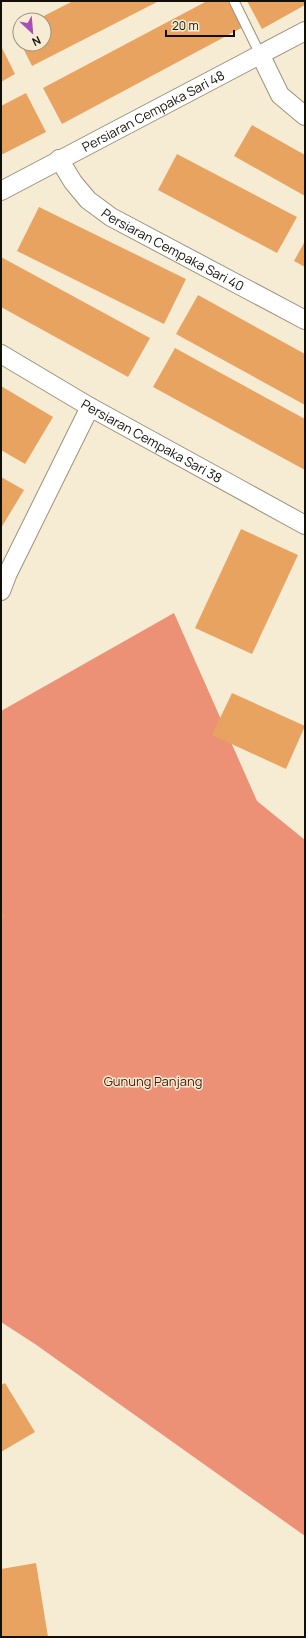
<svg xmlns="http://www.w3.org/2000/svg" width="306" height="1638" font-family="Manrope,sans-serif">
<rect width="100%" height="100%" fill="#f6ecd4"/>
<!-- forest -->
<polygon fill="#ec9176" points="174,613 257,801 305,840 305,1536 35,1344 1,1322 1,711"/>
<!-- building -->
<g fill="#e9a361">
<polygon points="73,1 159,1 32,66 21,44 44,44 44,20 36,20"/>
<polygon points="207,1 232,1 245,26 62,124 43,88"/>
<polygon points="247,1 305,1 305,5 262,29"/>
<polygon points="20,28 20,43 14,31"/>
<polygon points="1,46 15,74 1,82"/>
<polygon points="26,93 46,132 1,155 1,106"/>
<polygon points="252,125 305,155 305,196 234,156"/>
<polygon points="177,154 297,217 277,253 158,190"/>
<polygon points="39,207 186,279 164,324 17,251"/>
<polygon points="305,241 305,267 294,261"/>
<polygon points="1,257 150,338 128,377 1,307"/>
<polygon points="198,295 305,354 305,405 176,334"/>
<polygon points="175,348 305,419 305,470 153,387"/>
<polygon points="1,386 53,417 25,464 1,450"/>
<polygon points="1,477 24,490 1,528"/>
<polygon points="241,529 298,555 252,654 195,628"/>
<polygon points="232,693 305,726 286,769 212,735"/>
<polygon points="1,903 4,918 1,918"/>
<polygon points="5,1383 35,1432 1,1452 1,1385"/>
<polygon points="36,1563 48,1637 1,1637 1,1569"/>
</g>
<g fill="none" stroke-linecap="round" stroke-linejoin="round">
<defs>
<polyline id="service" points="234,1 260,54"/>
<g id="minor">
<polyline points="260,54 280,95 305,116"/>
<path id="s1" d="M 59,159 L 73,182 L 88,200 L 111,217 L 305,320"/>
<path id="s2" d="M 1,191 L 305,31"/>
<path id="s3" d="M 1,354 L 90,407 L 305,525"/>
<polyline points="1,591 8,573 90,407"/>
</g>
</defs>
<!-- service casing -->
<use href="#service" stroke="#9c927c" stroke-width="11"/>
<!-- minor casing -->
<use href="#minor" stroke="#9c927c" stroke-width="20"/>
<!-- service -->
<use href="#service" stroke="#fff" stroke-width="9"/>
<!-- minor -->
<use href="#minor" stroke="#fff" stroke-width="18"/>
</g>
<g text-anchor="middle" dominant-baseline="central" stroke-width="3" stroke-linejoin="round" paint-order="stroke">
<!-- street labels -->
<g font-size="13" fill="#120f07" stroke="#f6ecd4">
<text stroke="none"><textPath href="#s2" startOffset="172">Persiaran Cempaka Sari 48</textPath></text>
<text stroke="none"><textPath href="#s1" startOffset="149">Persiaran Cempaka Sari 40</textPath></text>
<text stroke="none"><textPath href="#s3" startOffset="174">Persiaran Cempaka Sari 38</textPath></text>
</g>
<!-- park labels -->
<g font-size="13" fill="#4d1504" stroke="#f6ecd4">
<text x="153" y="1081">Gunung Panjang</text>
</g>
</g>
<!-- border -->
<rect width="306" height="1638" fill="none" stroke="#120f07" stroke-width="4"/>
<!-- north arrow -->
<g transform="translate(32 32) rotate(154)"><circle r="19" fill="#f6ecd4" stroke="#9b9482"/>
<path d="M0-3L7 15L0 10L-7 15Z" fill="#a94db8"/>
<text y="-6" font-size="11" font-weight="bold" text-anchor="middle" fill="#120f07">N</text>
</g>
<!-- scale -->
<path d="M166 30v6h68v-6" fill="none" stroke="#120f07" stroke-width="2"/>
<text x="172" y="30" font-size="12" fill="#120f07" stroke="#f6ecd4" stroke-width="3" paint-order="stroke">20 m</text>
</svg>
